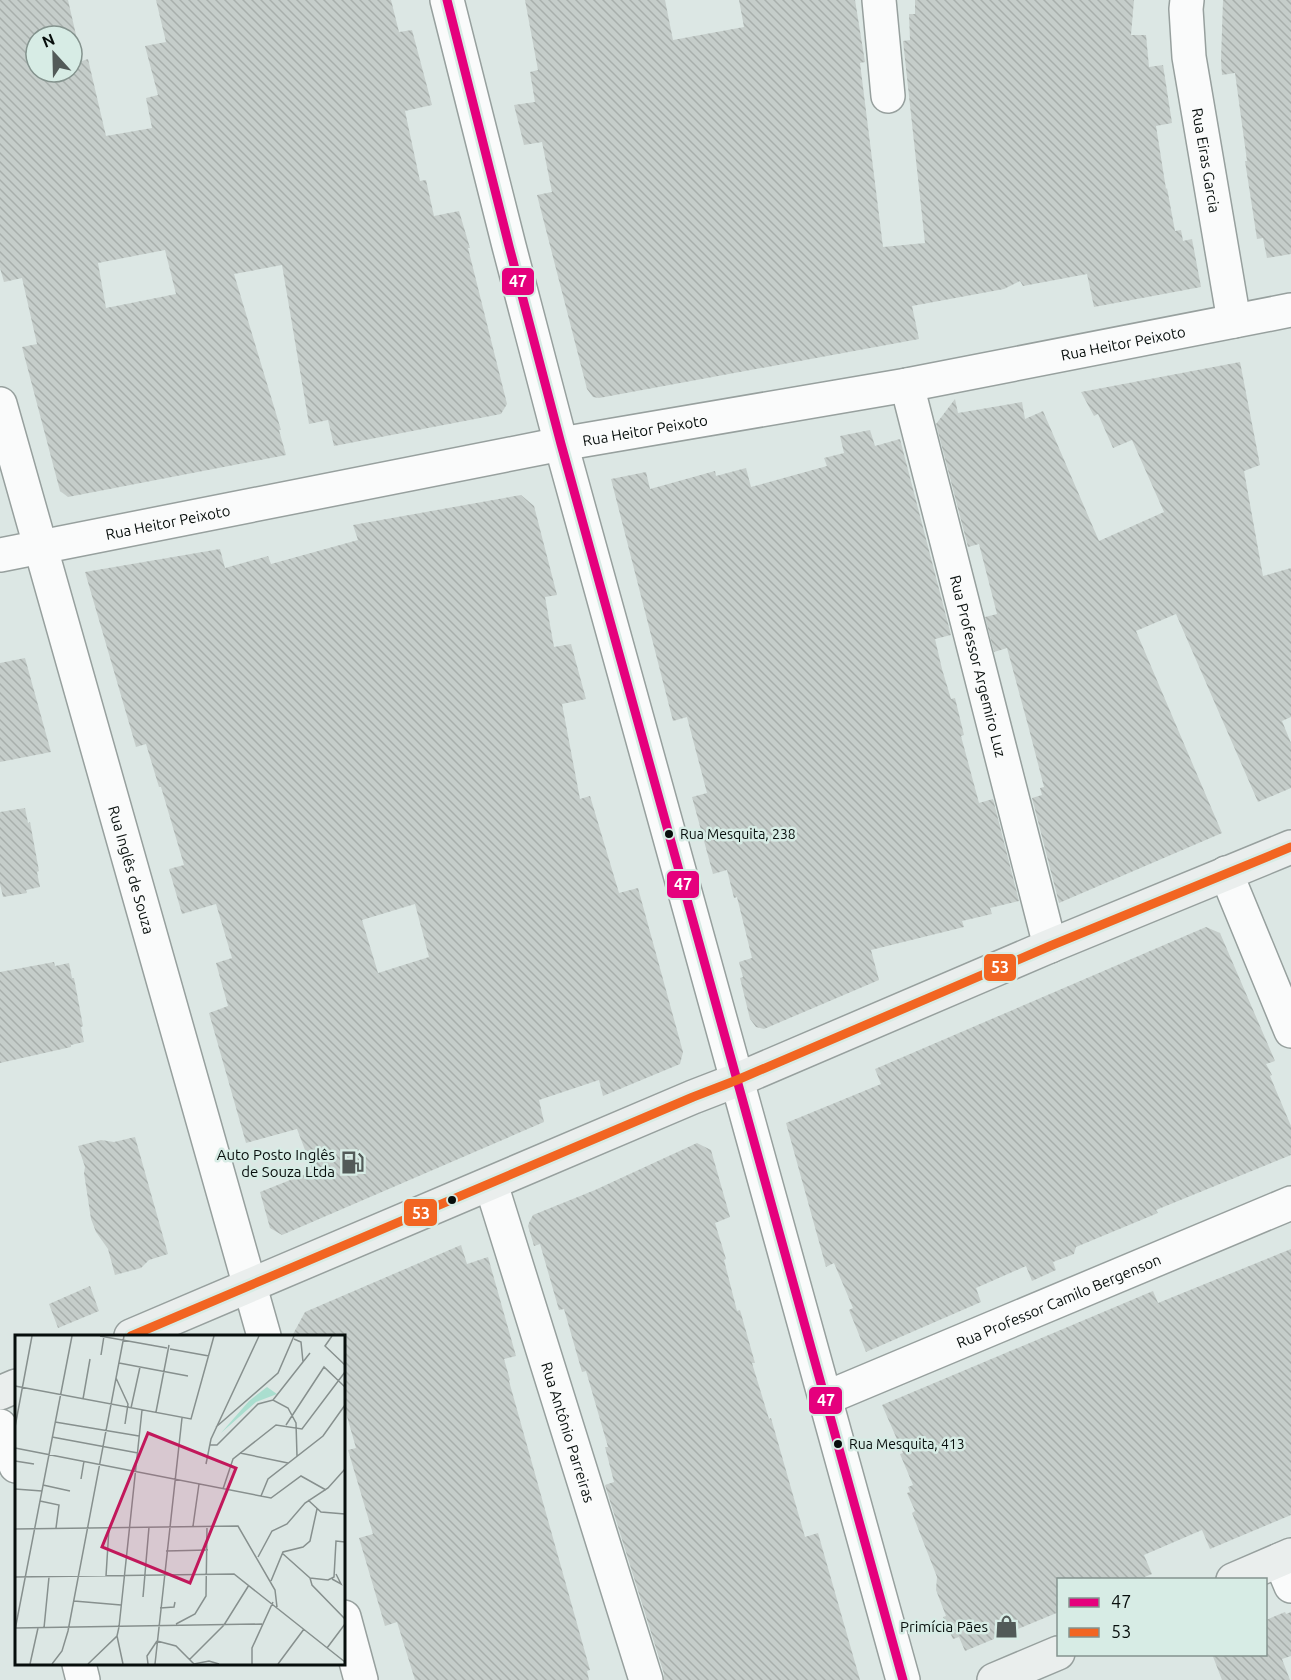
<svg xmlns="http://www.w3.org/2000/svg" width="1291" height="1680" font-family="Ubuntu,sans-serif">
<defs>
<pattern id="building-back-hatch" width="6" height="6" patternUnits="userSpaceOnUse" patternTransform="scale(1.5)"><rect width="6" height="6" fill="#c5cdca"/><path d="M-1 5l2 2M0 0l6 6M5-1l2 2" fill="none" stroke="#a8afac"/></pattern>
</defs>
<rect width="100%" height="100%" fill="#dce7e4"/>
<!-- building -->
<g fill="url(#building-back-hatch)" fill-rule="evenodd">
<path d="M 0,0 L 68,0 L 82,61 L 88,59 L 106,136 L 152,128 L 146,98 L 158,95 L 145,46 L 166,42 L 156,0 L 391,0 L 399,32 L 412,30 L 432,105 L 405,111 L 420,181 L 426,180 L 434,216 L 459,211 L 470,248 L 468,248 L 507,404 L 501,414 L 334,446 L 328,420 L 309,424 L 282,265 L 234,274 L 281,430 L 279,430 L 286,455 L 68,497 L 60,491 L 22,347 L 37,344 L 22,278 L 4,282 L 0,268 ZM 36,36 L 72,36 L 72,72 L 36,72 ZM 165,250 L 176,294 L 106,308 L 98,263 Z"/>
<polygon points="525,0 665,0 673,40 744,27 739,0 855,0 865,62 860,63 883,247 925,243 903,41 910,40 909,14 915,14 915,0 1134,0 1131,35 1146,35 1149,67 1163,65 1172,123 1156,126 1166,189 1167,188 1175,231 1181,230 1183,241 1192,239 1201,287 1094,307 1087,274 1023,286 1020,281 1004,289 912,306 919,339 599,398 593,397 587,389 537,195 552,192 542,142 524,145 514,105 535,102 530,72 538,70"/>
<polygon points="1223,0 1291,0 1291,254 1267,258 1263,238 1257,239 1245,161 1247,161 1235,73 1222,75 1221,60"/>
<polygon points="1240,362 1260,465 1244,471 1263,576 1291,568 1291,717 1282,721 1291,743 1291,788 1258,802 1176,614 1136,631 1222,833 1059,903 1032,798 1042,795 1040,788 1044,787 1029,729 1007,648 994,652 985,617 997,614 979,544 968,547 936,424 955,399 958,413 1022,402 1025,419 1043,411 1099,541 1164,512 1132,440 1113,448 1098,414 1094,416 1081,392"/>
<polygon points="870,430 875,446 900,439 951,635 935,639 942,669 951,699 955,698 964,735 961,736 979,803 993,799 1019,901 990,908 992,914 962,921 964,927 871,950 879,980 764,1029 756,1027 750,1019 740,978 743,977 739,962 752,958 737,897 734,898 727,870 713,874 692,797 707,793 687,717 673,721 611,479 646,472 650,489 715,471 716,476 746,468 751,487 827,466 824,458 844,453 840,436"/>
<path d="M 521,495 L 534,506 L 557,595 L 545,597 L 554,647 L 571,644 L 586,699 L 562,704 L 580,799 L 590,796 L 619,893 L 638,888 L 683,1052 L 680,1064 L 603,1096 L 599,1080 L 539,1100 L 544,1122 L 282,1235 L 270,1228 L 260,1192 L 313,1171 L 297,1129 L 246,1143 L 209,1013 L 228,1006 L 216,963 L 232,958 L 216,904 L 182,914 L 169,869 L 184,865 L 161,787 L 159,787 L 146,744 L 136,747 L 85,572 L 220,549 L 225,568 L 268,556 L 271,564 L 358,540 L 353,525 ZM 415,904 L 429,957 L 378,973 L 362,920 Z"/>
<polygon points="25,658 51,752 0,762 0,663"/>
<polygon points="25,808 28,823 30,822 39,871 37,872 40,887 26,890 27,893 3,897 0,884 0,812"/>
<polygon points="1206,927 1220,933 1275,1061 1266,1064 1272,1075 1270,1076 1291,1126 1291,1155 1156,1210 1158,1213 1076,1247 1074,1254 1053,1262 1056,1270 1032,1281 1026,1266 976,1288 981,1302 866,1352 849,1310 853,1308 834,1263 826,1267 786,1123 881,1084 875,1069"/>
<polygon points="54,962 55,966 69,963 72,978 74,978 83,1026 81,1027 84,1042 71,1045 71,1047 0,1063 0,972"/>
<polygon points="135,1137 168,1254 149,1260 141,1268 115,1275 108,1249 96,1232 91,1219 84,1173 85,1167 78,1146 101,1140 114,1142"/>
<polygon points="697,1143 711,1150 730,1217 715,1223 726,1259 724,1260 737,1311 740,1310 755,1363 752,1363 769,1419 771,1418 805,1537 818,1533 860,1680 664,1680 664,1674 605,1485 614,1482 605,1447 608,1447 586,1371 582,1372 564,1309 559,1310 540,1244 534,1246 528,1226 529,1223 533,1215 595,1190"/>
<polygon points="461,1245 467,1264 488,1257 516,1356 504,1359 510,1380 509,1381 590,1670 587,1671 589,1680 415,1680 397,1622 385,1626 359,1538 373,1534 348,1450 356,1448 344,1406 344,1336 292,1336 305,1312"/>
<polygon points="1291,1249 1291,1515 1210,1549 1202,1530 1144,1555 1152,1574 1137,1580 1059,1580 1059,1612 965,1651 959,1637 953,1639 943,1617 946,1616 936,1590 937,1577 912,1513 915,1511 907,1493 910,1492 908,1487 913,1485 900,1454 903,1453 882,1405 1153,1291 1158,1303"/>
<polygon points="90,1286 99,1311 58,1328 49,1304"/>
<polygon points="1285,1612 1286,1614 1291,1612 1291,1656 1282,1659 1290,1680 1222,1680 1212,1654 1266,1654 1266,1620"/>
</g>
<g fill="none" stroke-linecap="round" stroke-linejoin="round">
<defs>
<g id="street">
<polyline points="447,0 509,246 561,444 903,1680"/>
<polyline points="879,0 888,96"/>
<path id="s1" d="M 1187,0 L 1186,9 L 1189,57 L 1234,321"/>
<path id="s2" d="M 907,385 L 1050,946"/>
<path id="s3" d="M 0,404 L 264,1336"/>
<path id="s4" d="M 0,555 L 561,444 L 907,385 L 1291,310"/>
<polyline points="1226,873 1291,1031"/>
<path id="s5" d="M 491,1184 L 646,1680"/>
<path id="s6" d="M 826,1398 L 1291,1203"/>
<polyline points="0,1426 16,1466"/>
<polyline points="1280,1560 1291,1586"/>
<polyline points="344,1617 361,1680"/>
<polyline points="79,1664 83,1680"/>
</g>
<g id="secondary">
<polyline points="131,1336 693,1097 737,1080 1050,946 1291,847"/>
<polyline points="0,1393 16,1386"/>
<polyline points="1233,1580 1291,1555"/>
<polyline points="994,1680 1058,1653"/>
</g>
</defs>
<!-- street casing -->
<use href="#street" stroke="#97a09e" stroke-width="36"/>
<!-- secondary casing -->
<use href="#secondary" stroke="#97a09e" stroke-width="36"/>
<!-- street -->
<use href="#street" stroke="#fafbfb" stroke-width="33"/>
<!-- secondary -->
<use href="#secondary" stroke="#eaeeed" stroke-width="33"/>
<defs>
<polyline id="bus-1" points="447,0 509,246 561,444 903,1680"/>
<polyline id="bus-2" points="131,1336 693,1097 737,1080 1050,946 1291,847"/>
</defs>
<!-- bus-1 casing -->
<use href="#bus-1" stroke="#d7ece5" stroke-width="14"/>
<!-- bus-2 casing -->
<use href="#bus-2" stroke="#d7ece5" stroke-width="14"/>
<!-- bus-1 -->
<use href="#bus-1" stroke="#e5007d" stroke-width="9"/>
<!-- bus-2 -->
<use href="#bus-2" stroke="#f26522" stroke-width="9"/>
</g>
<!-- icons -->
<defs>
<symbol id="fuel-bare" viewBox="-9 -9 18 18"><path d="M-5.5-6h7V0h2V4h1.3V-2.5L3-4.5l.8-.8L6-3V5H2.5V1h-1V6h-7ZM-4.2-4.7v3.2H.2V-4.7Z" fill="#525a58" stroke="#d7ece5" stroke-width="2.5" paint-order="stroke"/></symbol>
<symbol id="shop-bare" viewBox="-9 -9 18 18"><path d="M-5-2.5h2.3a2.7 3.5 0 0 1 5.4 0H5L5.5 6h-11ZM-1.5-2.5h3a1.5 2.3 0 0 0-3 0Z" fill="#525a58" stroke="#d7ece5" stroke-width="2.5" paint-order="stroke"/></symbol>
</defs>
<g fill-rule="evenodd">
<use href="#fuel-bare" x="336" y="1146" width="33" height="33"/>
<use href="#shop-bare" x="990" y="1610" width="33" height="33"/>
</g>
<!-- markers -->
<g fill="#070e0c" stroke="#d7ece5" stroke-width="2">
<circle cx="669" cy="834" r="5"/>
<circle cx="452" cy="1200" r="5"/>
<circle cx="838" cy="1444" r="5"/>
</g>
<g text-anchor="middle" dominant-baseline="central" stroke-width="5" stroke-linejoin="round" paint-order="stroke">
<!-- bus labels -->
<g font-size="14" fill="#070e0c" stroke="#d7ece5" text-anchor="start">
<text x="680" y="834">Rua Mesquita, 238</text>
<text x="849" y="1444">Rua Mesquita, 413</text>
</g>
<!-- street labels -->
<g font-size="15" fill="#070e0c" stroke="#d7ece5">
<text stroke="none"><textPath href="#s1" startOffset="162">Rua Eiras Garcia</textPath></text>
<text stroke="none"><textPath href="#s4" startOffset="1143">Rua Heitor Peixoto</textPath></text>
<text stroke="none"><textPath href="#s4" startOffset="657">Rua Heitor Peixoto</textPath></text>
<text stroke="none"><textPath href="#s4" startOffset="171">Rua Heitor Peixoto</textPath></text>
<text stroke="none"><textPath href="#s2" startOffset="290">Rua Professor Argemiro Luz</textPath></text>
<text stroke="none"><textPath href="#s3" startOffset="484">Rua Inglês de Souza</textPath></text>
<text stroke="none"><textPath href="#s6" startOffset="252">Rua Professor Camilo Bergenson</textPath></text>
<text stroke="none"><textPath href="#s5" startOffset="260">Rua Antônio Parreiras</textPath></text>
</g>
<!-- poi labels -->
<g font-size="15" fill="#070e0c" stroke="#d7ece5" text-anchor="end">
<text x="335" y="1154">Auto Posto Inglês<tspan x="335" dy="17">de Souza Ltda</tspan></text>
<text x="988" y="1626">Primícia Pães</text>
</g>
</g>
<!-- overview -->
<g transform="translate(15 1335)">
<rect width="330" height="330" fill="#dce7e4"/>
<path d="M 252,52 L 262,59 L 241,67 L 206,98 L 234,66 Z" fill="#aadecf"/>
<path fill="none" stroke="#87908e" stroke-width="1.5" d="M 85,1 L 152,13M 317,1 L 310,11 L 330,30M 279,4 L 286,7 L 288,27M 155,14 L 194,21M 86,20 L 89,1M 104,28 L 173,41M 101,43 L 113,69 L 110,89M 0,51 L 176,84 L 199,1M 68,64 L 75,24M 258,65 L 295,18M 116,73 L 125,32M 141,77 L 154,10M 40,87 L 124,101M 271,90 L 309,32 L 330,52M 0,92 L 17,1M 201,92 L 263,38 L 279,1M 37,102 L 123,118M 195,110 L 202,110 L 243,69 L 258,65 L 273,73 L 281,88 L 282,121M 0,113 L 256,163 L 286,141 L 311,155M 225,118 L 273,128M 0,126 L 19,129M 191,129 L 196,104 L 244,1M 66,144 L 69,126M 28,150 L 55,156M 0,154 L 27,156M 208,154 L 218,124 L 261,90 L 287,94 L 330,37M 246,161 L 253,144 L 308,101 L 330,70M 293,165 L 306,177 L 330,179M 25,166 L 44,170 L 41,193M 178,191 L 184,149M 0,194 L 223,191 L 260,255 L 262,272M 151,216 L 193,215M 267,218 L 295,243M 243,222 L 257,196 L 272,189 L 290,168 L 313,153 L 330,134M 91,241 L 94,193M 0,242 L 219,239 L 330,327M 295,243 L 313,245 L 319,242 L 321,206 L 330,207M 295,243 L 297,250 L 330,284M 317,244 L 326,249 L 321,239M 256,246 L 268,217 L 288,212 L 295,206 L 302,174M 128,262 L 134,192M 59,266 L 106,270M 145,273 L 159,272 L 160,267M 161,289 L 180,279 L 191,261 L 192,191M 0,293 L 247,289M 29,293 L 34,242M 0,295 L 57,1M 102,301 L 108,329M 142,306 L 161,311 L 179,329 L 194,326 L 204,329M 312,313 L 330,289M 174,325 L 209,290 L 234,250M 15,329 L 23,293M 37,329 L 47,316 L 53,296 L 109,1M 73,329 L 102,301 L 104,292 L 127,75M 133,329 L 132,321 L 142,306M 140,329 L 167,83M 237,329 L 237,313 L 258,267M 263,329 L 289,294"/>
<path fill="#c2185b" fill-opacity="0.15" stroke="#c2185b" stroke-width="3" d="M 133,98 L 221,133 L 175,248 L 87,212 Z"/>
<rect width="330" height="330" fill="none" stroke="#070e0c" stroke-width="3"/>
</g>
<g stroke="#d7ece5" stroke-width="2">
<rect x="501" y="267" width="34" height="29" rx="6" fill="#e5007d"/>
<rect x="666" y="870" width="34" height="29" rx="6" fill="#e5007d"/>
<rect x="983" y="953" width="34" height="29" rx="6" fill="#f26522"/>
<rect x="403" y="1198" width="35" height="29" rx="6" fill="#f26522"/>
<rect x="808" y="1386" width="35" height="29" rx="6" fill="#e5007d"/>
</g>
<g font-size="16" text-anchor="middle" font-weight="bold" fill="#fff">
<text x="518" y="287">47</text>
<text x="683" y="890">47</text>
<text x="1000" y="973">53</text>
<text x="421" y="1219">53</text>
<text x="826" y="1406">47</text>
</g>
<!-- legend -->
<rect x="1057" y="1578" width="210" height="78" fill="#d7ece5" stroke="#84938e" stroke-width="1.5"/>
<rect x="1069" y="1598" width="30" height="9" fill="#e5007d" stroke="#84938e" stroke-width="1.5"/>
<text x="1111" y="1608" font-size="18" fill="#070e0c">47</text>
<rect x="1069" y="1628" width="30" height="9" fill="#f26522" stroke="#84938e" stroke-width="1.5"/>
<text x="1111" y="1638" font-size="18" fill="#070e0c">53</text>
<!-- north arrow -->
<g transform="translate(54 54) rotate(338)"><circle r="28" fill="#d7ece5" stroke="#84938e" stroke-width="1.5"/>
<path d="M0-4.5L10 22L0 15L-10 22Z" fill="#525a58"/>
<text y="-9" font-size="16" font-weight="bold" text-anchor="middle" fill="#070e0c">N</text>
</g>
</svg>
